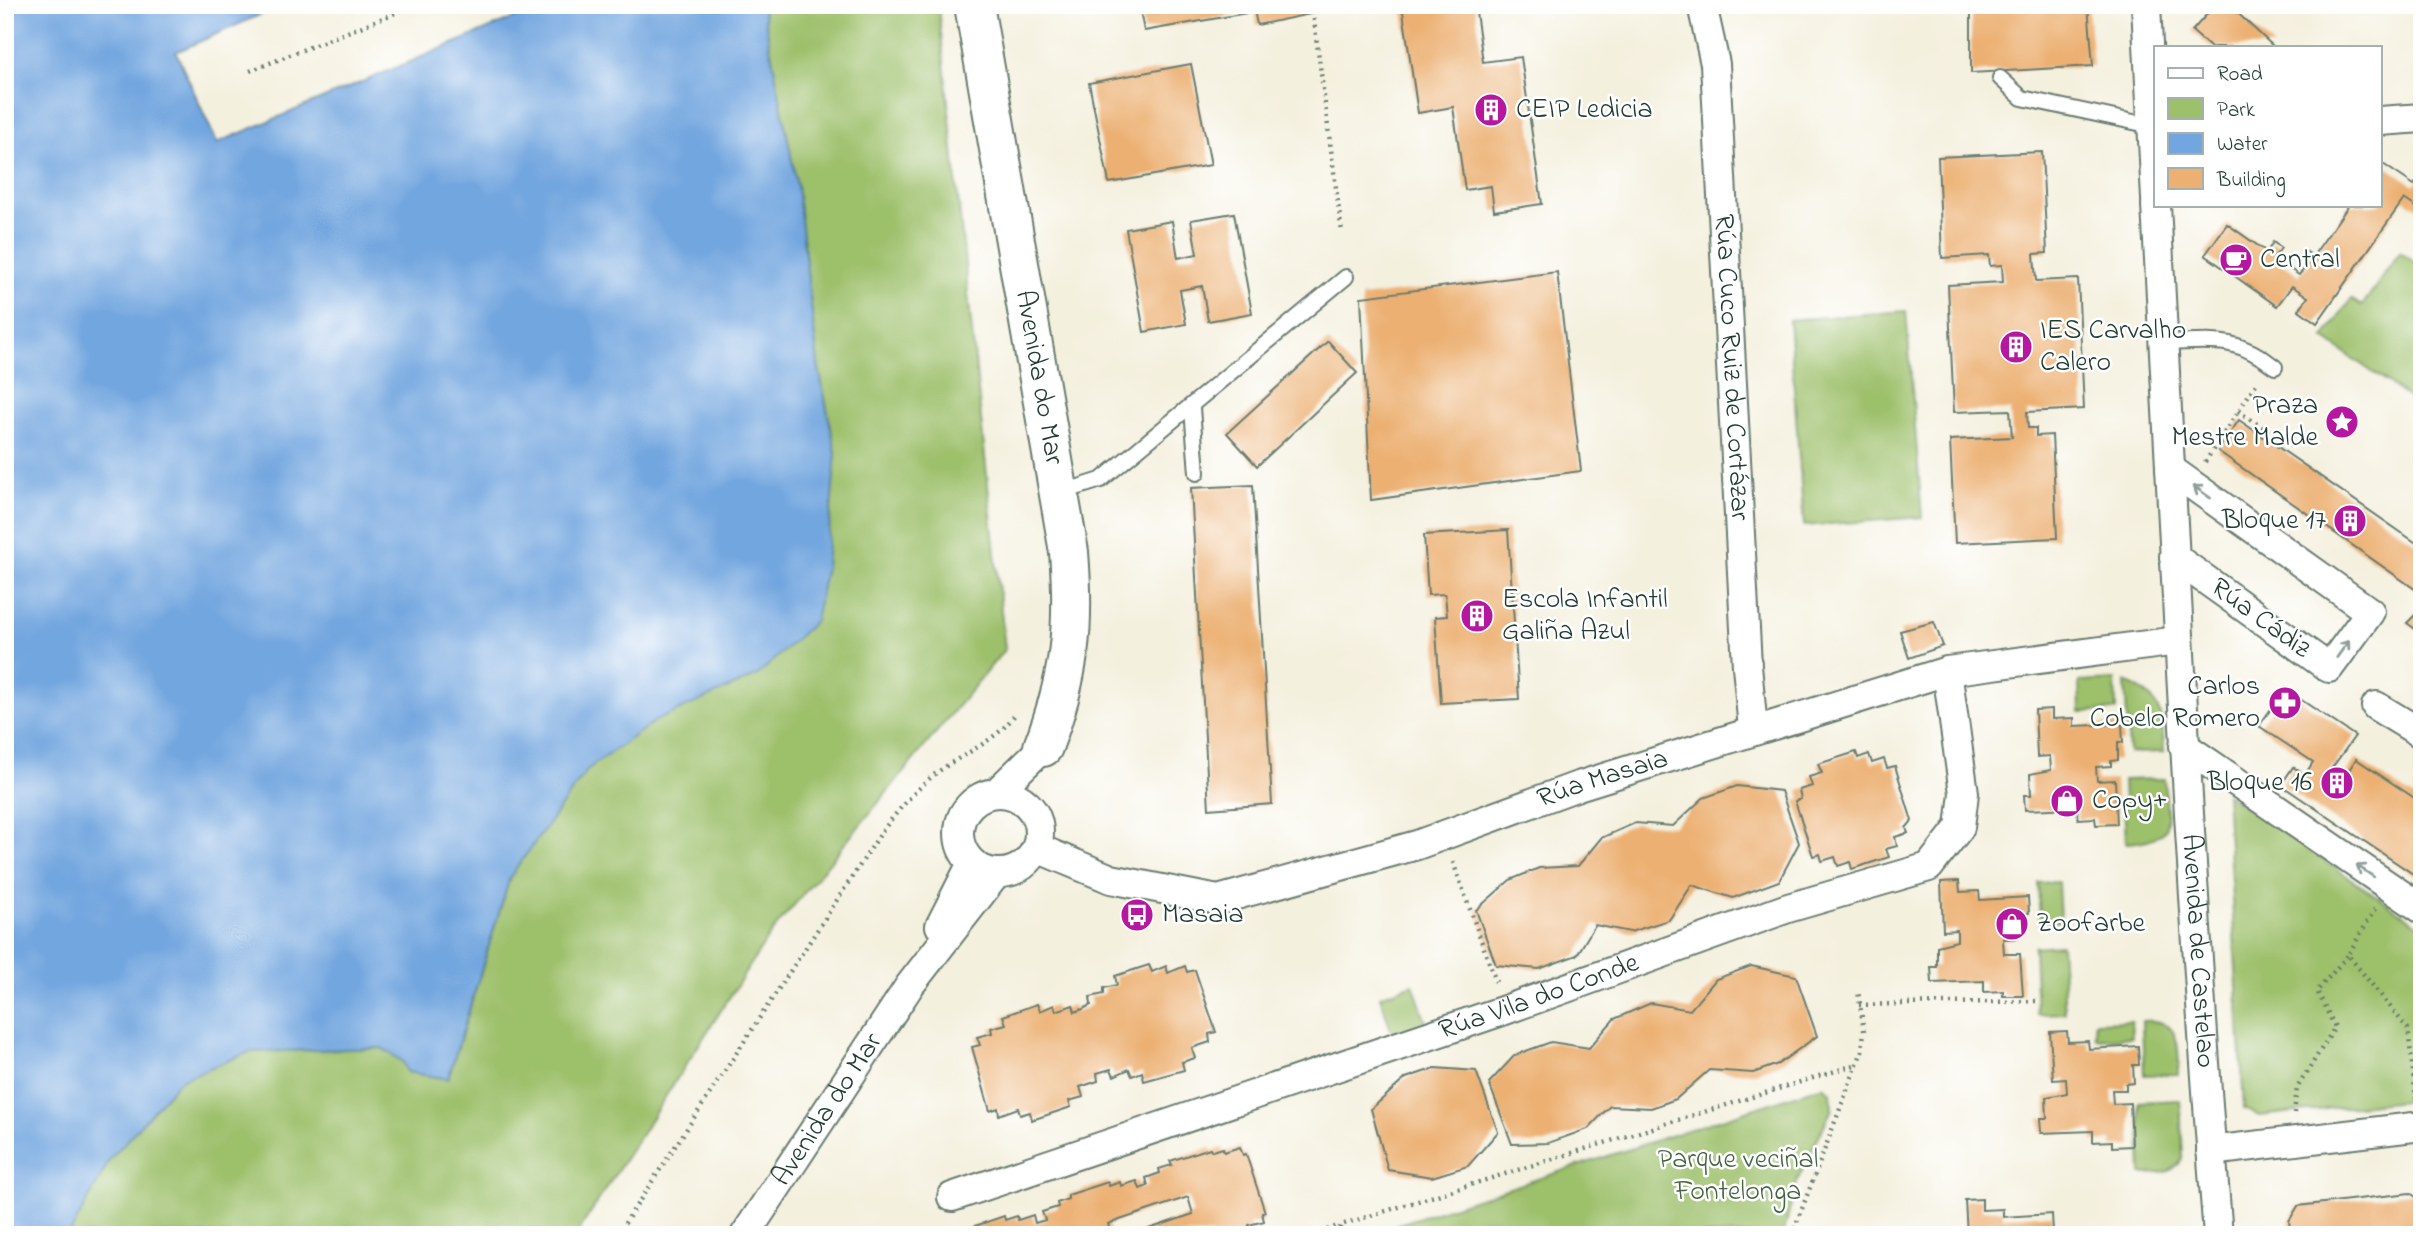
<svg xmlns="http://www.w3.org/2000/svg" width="2427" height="1240" font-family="'Indie Flower',sans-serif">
<rect width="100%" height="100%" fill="#fff"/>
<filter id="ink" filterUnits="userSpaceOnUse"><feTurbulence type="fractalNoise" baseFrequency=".0143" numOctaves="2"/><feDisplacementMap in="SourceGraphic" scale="14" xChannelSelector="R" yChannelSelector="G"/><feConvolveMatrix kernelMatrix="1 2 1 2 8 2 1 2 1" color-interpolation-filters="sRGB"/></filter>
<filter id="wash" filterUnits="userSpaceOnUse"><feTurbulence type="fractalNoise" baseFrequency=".00686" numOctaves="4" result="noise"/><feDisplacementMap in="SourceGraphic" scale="28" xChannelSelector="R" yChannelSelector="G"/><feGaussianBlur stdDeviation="1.57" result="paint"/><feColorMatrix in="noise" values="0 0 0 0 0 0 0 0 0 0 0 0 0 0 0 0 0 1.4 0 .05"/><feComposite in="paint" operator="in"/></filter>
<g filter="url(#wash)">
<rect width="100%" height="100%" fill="#f4f0de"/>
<!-- green -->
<g fill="#9dc06a" stroke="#5e7e4f" stroke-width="2">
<polygon points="762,5 938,5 1005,649 771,933 576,1235 69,1235 110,1159 180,1080 249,1052 382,1048 403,1062 448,1079 510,877 588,769 655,721 758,675 836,453 818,364 797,186"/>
<polygon points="2400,252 2422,268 2422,407 2324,338 2351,299 2362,306"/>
<polygon points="1906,311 1922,517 1804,526 1789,320"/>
<polygon points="2115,680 2116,710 2080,712 2079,682"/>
<path d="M 2125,682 C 2163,697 2162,716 2164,752 L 2129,753 Z"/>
<path d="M 2164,779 C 2167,822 2179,840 2126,843 L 2123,780 Z"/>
<polygon points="2226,794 2422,927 2422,1099 2259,1116 2244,1109"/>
<polygon points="2058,882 2060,921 2040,923 2038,883"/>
<polygon points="2061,945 2065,1013 2037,1014 2034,947"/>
<polygon points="1413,984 1428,1028 1394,1039 1380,996"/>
<polygon points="2131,1021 2132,1037 2096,1039 2095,1022"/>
<path d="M 2142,1021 C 2181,1017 2178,1045 2179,1074 L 2144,1075 Z"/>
<polygon points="1823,1086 1831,1092 1832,1109 1798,1179 1783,1235 1365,1235"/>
<path d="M 2180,1100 L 2183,1157 C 2175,1175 2160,1173 2142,1174 L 2139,1102 Z"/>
</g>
<!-- water -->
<polygon fill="#72a6df" stroke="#48728a" stroke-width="2" points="5,5 282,5 176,52 217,143 545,5 762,5 797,186 818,364 836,453 826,567 815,621 758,675 655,721 588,769 510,877 448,1079 407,1072 403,1062 382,1048 249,1052 180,1080 110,1159 69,1235 5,1235"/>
<g id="blocks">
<!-- building -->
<g fill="#ecb072">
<polygon points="1139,5 1245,5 1247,13 1144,31"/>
<polygon points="1253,5 1308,5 1310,14 1257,25"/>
<polygon points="1402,5 1475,5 1483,62 1521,57 1542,204 1494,211 1491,186 1465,190 1453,107 1418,113"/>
<polygon points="1971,5 2088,5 2093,66 1971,73"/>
<polygon points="2215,5 2229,5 2274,47 2210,47 2192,31"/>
<polygon points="1191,64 1211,165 1109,183 1089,83"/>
<polygon points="2042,152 2047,253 2034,254 2036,281 2078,279 2084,409 2027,412 2028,428 2036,428 2036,436 2052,435 2057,538 1955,543 1950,440 2012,437 2010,410 1954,412 1948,285 2003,282 2002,265 1990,266 1989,255 1942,258 1938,157"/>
<polygon points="2380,162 2414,185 2422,174 2422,211 2404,199 2317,323 2299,310 2308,297 2292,286 2277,306 2205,255 2227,224 2267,252 2273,242 2281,248 2274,258 2299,275 2308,265 2300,259 2305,251 2313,256 2349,205 2380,205"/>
<polygon points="1234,213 1252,313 1208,321 1202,286 1180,290 1186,324 1144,332 1126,229 1172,221 1178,258 1197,254 1191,220"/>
<polygon points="1557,272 1581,471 1371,500 1361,297"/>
<polygon points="1328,341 1357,373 1257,466 1227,433"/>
<polygon points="2239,420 2422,547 2422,594 2218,451"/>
<polygon points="1253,485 1272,804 1209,809 1191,488"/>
<polygon points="1508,530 1519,699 1441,703 1435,617 1447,616 1445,594 1428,595 1424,535"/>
<polygon points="2422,608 2422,634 2407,623"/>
<polygon points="1934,622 1943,646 1909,658 1900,631"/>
<polygon points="2285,689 2355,736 2329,772 2342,781 2356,759 2422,803 2422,880 2281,785 2293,767 2305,775 2313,762 2259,726"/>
<polygon points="2052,709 2052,719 2074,718 2074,726 2122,724 2123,742 2118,742 2118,760 2111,761 2111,766 2096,767 2097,781 2115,780 2117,824 2096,825 2095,818 2078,819 2077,808 2025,810 2024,795 2031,795 2030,774 2051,770 2050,756 2037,757 2035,710"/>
<polygon points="1856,752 1858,758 1869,754 1872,763 1884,759 1887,768 1895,766 1912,821 1906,828 1908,833 1895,837 1897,846 1886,849 1889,857 1852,869 1850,862 1838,866 1835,857 1822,861 1820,854 1813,856 1795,801 1801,799 1799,790 1812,786 1809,777 1822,773 1818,764"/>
<polygon points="1737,786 1781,791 1799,843 1779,881 1733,898 1692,885 1669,920 1630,932 1595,925 1577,955 1539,969 1496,965 1476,910 1510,880 1539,868 1578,866 1601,838 1635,823 1673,826 1703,798"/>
<polygon points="1959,881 1960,892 1979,891 1980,900 2028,897 2029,913 2024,914 2024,932 2016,932 2017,938 2003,939 2004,954 2020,954 2023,996 2003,996 2003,991 1984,992 1984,981 1932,983 1931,967 1937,967 1937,946 1957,941 1957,930 1943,931 1941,882"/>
<polygon points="1149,965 1152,972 1166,966 1168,973 1185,966 1187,972 1195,970 1216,1032 1209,1034 1210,1042 1192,1048 1195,1058 1182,1062 1184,1070 1144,1081 1142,1072 1132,1076 1129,1069 1114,1076 1111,1069 1097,1073 1098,1081 1080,1087 1083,1097 1069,1101 1071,1107 1032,1120 1030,1112 1020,1115 1018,1108 999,1115 998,1108 990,1111 972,1047 980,1045 977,1037 992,1033 991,1028 1006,1024 1003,1016 1037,1004 1040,1011 1054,1005 1056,1011 1073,1005 1075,1012 1083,1009 1091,1005 1090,997 1104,994 1104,988 1117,985 1115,976"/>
<polygon points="1751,966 1796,976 1817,1036 1778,1064 1753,1073 1709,1070 1676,1099 1651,1108 1610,1106 1588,1129 1548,1143 1512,1144 1489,1083 1515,1055 1551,1042 1589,1048 1614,1019 1651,1003 1690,1010 1716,979"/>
<polygon points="2067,1031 2068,1042 2088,1041 2089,1049 2138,1046 2139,1065 2133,1065 2134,1083 2126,1084 2126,1090 2112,1090 2113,1104 2130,1103 2132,1146 2112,1147 2112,1141 2093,1142 2093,1131 2041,1133 2040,1118 2047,1118 2046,1097 2067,1093 2066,1079 2053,1080 2050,1032"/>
<polygon points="1435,1068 1476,1071 1498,1132 1468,1166 1432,1177 1388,1170 1371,1109 1406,1078"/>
<polygon points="1240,1147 1243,1155 1246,1154 1265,1212 1262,1213 1264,1221 1249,1225 1250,1230 1239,1235 1131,1235 1193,1214 1188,1197 1108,1224 1111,1235 1094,1235 1092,1229 1075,1235 965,1235 966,1229 1004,1216 1005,1220 1017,1216 1018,1220 1033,1215 1035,1223 1045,1220 1042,1212 1058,1207 1057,1203 1068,1199 1068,1195 1108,1182 1109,1186 1120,1182 1121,1186 1137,1181 1140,1189 1148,1186 1146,1178 1160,1173 1159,1169 1172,1165 1170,1161 1210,1148 1212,1151 1223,1148 1224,1152"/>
<polygon points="2410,1193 2422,1201 2422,1235 2291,1235 2289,1221 2298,1206"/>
<polygon points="1982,1199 1982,1210 2003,1209 2003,1217 2052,1214 2053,1232 2048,1232 2048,1235 1967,1235 1965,1200"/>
</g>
</g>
</g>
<g filter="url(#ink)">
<use href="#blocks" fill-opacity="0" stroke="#6a7c70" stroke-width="2"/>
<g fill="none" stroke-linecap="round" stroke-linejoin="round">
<defs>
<g id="lane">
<polyline points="2000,78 2022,98 2152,126"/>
<path d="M 2164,343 C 2212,342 2234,335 2275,367"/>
<polyline points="1192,408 1197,473"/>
<polyline points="1060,493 1101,480 1346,277"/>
</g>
<g id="street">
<path id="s1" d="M 1702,5 L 1715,64 L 1747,666 L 1753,729"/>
<polyline points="2146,5 2156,199"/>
<polyline points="2380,121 2422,118"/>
<path id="s2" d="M 2156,205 C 2175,548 2190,892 2218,1235"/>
<polyline points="2170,469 2370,612 2329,668 2174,557"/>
<polyline points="2376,706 2422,734"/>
<polyline points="2184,746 2422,909"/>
<polyline points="996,793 1043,747"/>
<circle cx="999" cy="833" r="40"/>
<path id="s3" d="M 1037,848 L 1111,879 L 1218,900 L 1417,845 L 1578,786 L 1947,671 L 2178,641"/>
<polyline points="940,926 972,863"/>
<polyline points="2211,1151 2422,1126"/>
<path id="s4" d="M 952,1197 L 1505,1010 L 1788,908 L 1929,867 L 1960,827 L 1964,793 L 1947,671"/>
<path id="s5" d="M 745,1235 L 910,985 L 997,873"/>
</g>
<g id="secondary">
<path id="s6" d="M 974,5 L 1069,552 C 1075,628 1070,676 1043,747"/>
</g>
</defs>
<!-- lane casing -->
<use href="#lane" stroke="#6a7c70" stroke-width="18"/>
<!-- street casing -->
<use href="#street" stroke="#6a7c70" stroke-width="32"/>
<!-- secondary casing -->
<use href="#secondary" stroke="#6a7c70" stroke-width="42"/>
<!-- path -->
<g stroke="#6a7c70" stroke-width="4.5" stroke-dasharray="2 5" stroke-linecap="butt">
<polyline points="1312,5 1342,233"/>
<polyline points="250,71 415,5"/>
<polyline points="2238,411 2278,438"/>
<polyline points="2274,444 2280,434"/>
<polyline points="2205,462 2258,381"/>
<polyline points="1453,862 1496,982"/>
<polyline points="2375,909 2348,955 2408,1029 2416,1098"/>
<polyline points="1859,1005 2036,1001"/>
<polyline points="2294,1113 2297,1088 2335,1027 2317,991 2348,955"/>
<path d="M 617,1235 L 883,830 C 900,808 917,788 939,771 C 967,751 996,742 1016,713"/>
<polyline points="1314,1235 1340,1225"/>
<polyline points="1337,1235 1341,1225 1858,1064"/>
<polyline points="1792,1235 1862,1051 1864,1031 1858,991"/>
</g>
<!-- lane -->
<use href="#lane" stroke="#fff" stroke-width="14"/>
<!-- street -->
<use href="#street" stroke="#fff" stroke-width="28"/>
<!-- secondary -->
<use href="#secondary" stroke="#fff" stroke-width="38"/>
</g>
<!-- one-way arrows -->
<defs><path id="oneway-shaft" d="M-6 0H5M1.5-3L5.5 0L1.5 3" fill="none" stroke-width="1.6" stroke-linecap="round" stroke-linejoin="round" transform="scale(1.75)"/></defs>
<g stroke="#8f9e9a">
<use href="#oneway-shaft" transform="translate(2202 492) rotate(-145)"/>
<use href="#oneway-shaft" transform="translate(2343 649) rotate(-54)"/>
<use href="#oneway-shaft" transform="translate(2365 871) rotate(-146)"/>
</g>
</g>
<!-- icons -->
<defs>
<symbol id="building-disc" viewBox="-11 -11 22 22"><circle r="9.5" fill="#b5179e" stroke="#fff"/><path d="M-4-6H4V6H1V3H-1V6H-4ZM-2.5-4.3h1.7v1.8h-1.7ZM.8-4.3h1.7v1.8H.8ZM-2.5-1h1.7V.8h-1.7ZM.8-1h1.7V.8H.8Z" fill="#fff"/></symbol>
<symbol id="cafe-disc" viewBox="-11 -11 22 22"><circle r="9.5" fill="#b5179e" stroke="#fff"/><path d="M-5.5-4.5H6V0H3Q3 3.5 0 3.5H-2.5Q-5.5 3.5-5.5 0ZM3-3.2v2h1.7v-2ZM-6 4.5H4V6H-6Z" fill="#fff"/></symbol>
<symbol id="sight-disc" viewBox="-11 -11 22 22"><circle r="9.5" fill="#b5179e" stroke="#fff"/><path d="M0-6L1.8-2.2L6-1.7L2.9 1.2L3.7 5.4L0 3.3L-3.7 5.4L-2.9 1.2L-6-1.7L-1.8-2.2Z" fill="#fff"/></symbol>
<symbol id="pharmacy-disc" viewBox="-11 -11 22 22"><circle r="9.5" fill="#b5179e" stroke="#fff"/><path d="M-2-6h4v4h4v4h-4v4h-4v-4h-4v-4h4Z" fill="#fff"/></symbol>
<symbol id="shop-disc" viewBox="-11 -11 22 22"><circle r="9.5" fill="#b5179e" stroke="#fff"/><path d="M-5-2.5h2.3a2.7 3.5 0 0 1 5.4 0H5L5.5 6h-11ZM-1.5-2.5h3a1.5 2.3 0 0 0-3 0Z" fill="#fff"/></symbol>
<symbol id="bus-disc" viewBox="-11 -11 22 22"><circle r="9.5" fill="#b5179e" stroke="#fff"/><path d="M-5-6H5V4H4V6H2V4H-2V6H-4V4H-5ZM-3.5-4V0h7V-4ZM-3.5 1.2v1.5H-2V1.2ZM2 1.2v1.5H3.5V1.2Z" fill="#fff"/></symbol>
</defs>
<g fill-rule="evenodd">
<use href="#building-disc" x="1472" y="91" width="38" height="38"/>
<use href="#cafe-disc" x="2217" y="241" width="38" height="38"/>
<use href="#building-disc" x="1997" y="328" width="38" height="38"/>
<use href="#sight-disc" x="2323" y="403" width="38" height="38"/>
<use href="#building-disc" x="2331" y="502" width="38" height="38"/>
<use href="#building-disc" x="1458" y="597" width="38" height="38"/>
<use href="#pharmacy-disc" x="2266" y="684" width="38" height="38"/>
<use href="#building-disc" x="2318" y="764" width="38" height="38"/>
<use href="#shop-disc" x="2048" y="782" width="38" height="38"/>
<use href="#bus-disc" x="1118" y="896" width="38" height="38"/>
<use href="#shop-disc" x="1993" y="905" width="38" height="38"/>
</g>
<g text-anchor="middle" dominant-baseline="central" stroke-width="5" stroke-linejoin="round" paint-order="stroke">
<!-- poi labels -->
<g font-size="28" fill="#1f3d34" stroke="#fff" text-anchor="start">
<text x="1516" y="110">CEIP Ledicia</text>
<text x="2260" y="260">Central</text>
<text x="2040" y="331">IES Carvalho<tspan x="2040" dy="32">Calero</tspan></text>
<text x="2318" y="406" text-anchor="end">Praza<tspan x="2318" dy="32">Mestre Malde</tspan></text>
<text x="2326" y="521" text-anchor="end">Bloque 17</text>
<text x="1502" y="600">Escola Infantil<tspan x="1502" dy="32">Galiña Azul</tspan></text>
<text x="2260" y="687" text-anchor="end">Carlos<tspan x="2260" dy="32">Cobelo Romero</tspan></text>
<text x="2312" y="783" text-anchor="end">Bloque 16</text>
<text x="2092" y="801">Copy+</text>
<text x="1162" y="915">Masaia</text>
<text x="2036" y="924">Zoofarbe</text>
</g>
<!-- street labels -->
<g font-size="28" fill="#1f3d34" stroke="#fff">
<text stroke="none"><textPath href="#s1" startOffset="364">Rúa Cuco Ruiz de Cortázar</textPath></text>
<text stroke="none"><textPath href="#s6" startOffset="378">Avenida do Mar</textPath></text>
<text transform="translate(2260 619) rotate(36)">Rúa Cádiz</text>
<text stroke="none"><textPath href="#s3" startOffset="593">Rúa Masaia</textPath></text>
<text stroke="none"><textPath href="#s2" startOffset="747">Avenida de Castelao</textPath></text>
<text stroke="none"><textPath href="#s4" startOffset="620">Rúa Vila do Conde</textPath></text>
<text stroke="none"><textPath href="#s5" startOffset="150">Avenida do Mar</textPath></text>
</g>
<!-- park labels -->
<g font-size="28" fill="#456444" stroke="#fff">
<text x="1738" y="1160">Parque veciñal<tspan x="1738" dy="32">Fontelonga</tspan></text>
</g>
</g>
<!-- margin -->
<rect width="2427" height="1240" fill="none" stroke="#fff" stroke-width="28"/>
<!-- legend -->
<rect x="2154" y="46" width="228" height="161" fill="#ffffff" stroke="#a5b1ae" stroke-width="2"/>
<rect x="2168" y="68" width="35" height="10" fill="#ffffff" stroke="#a5b1ae" stroke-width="2"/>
<text x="2217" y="80" font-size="21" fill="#1f3d34">Road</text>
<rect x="2168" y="98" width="35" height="21" fill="#9dc06a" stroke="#a5b1ae" stroke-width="2"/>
<text x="2217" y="116" font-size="21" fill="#1f3d34">Park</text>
<rect x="2168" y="133" width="35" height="21" fill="#72a6df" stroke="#a5b1ae" stroke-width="2"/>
<text x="2217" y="150" font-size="21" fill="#1f3d34">Water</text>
<rect x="2168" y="168" width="35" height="21" fill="#ecb072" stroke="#a5b1ae" stroke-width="2"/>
<text x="2217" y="186" font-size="21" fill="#1f3d34">Building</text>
</svg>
